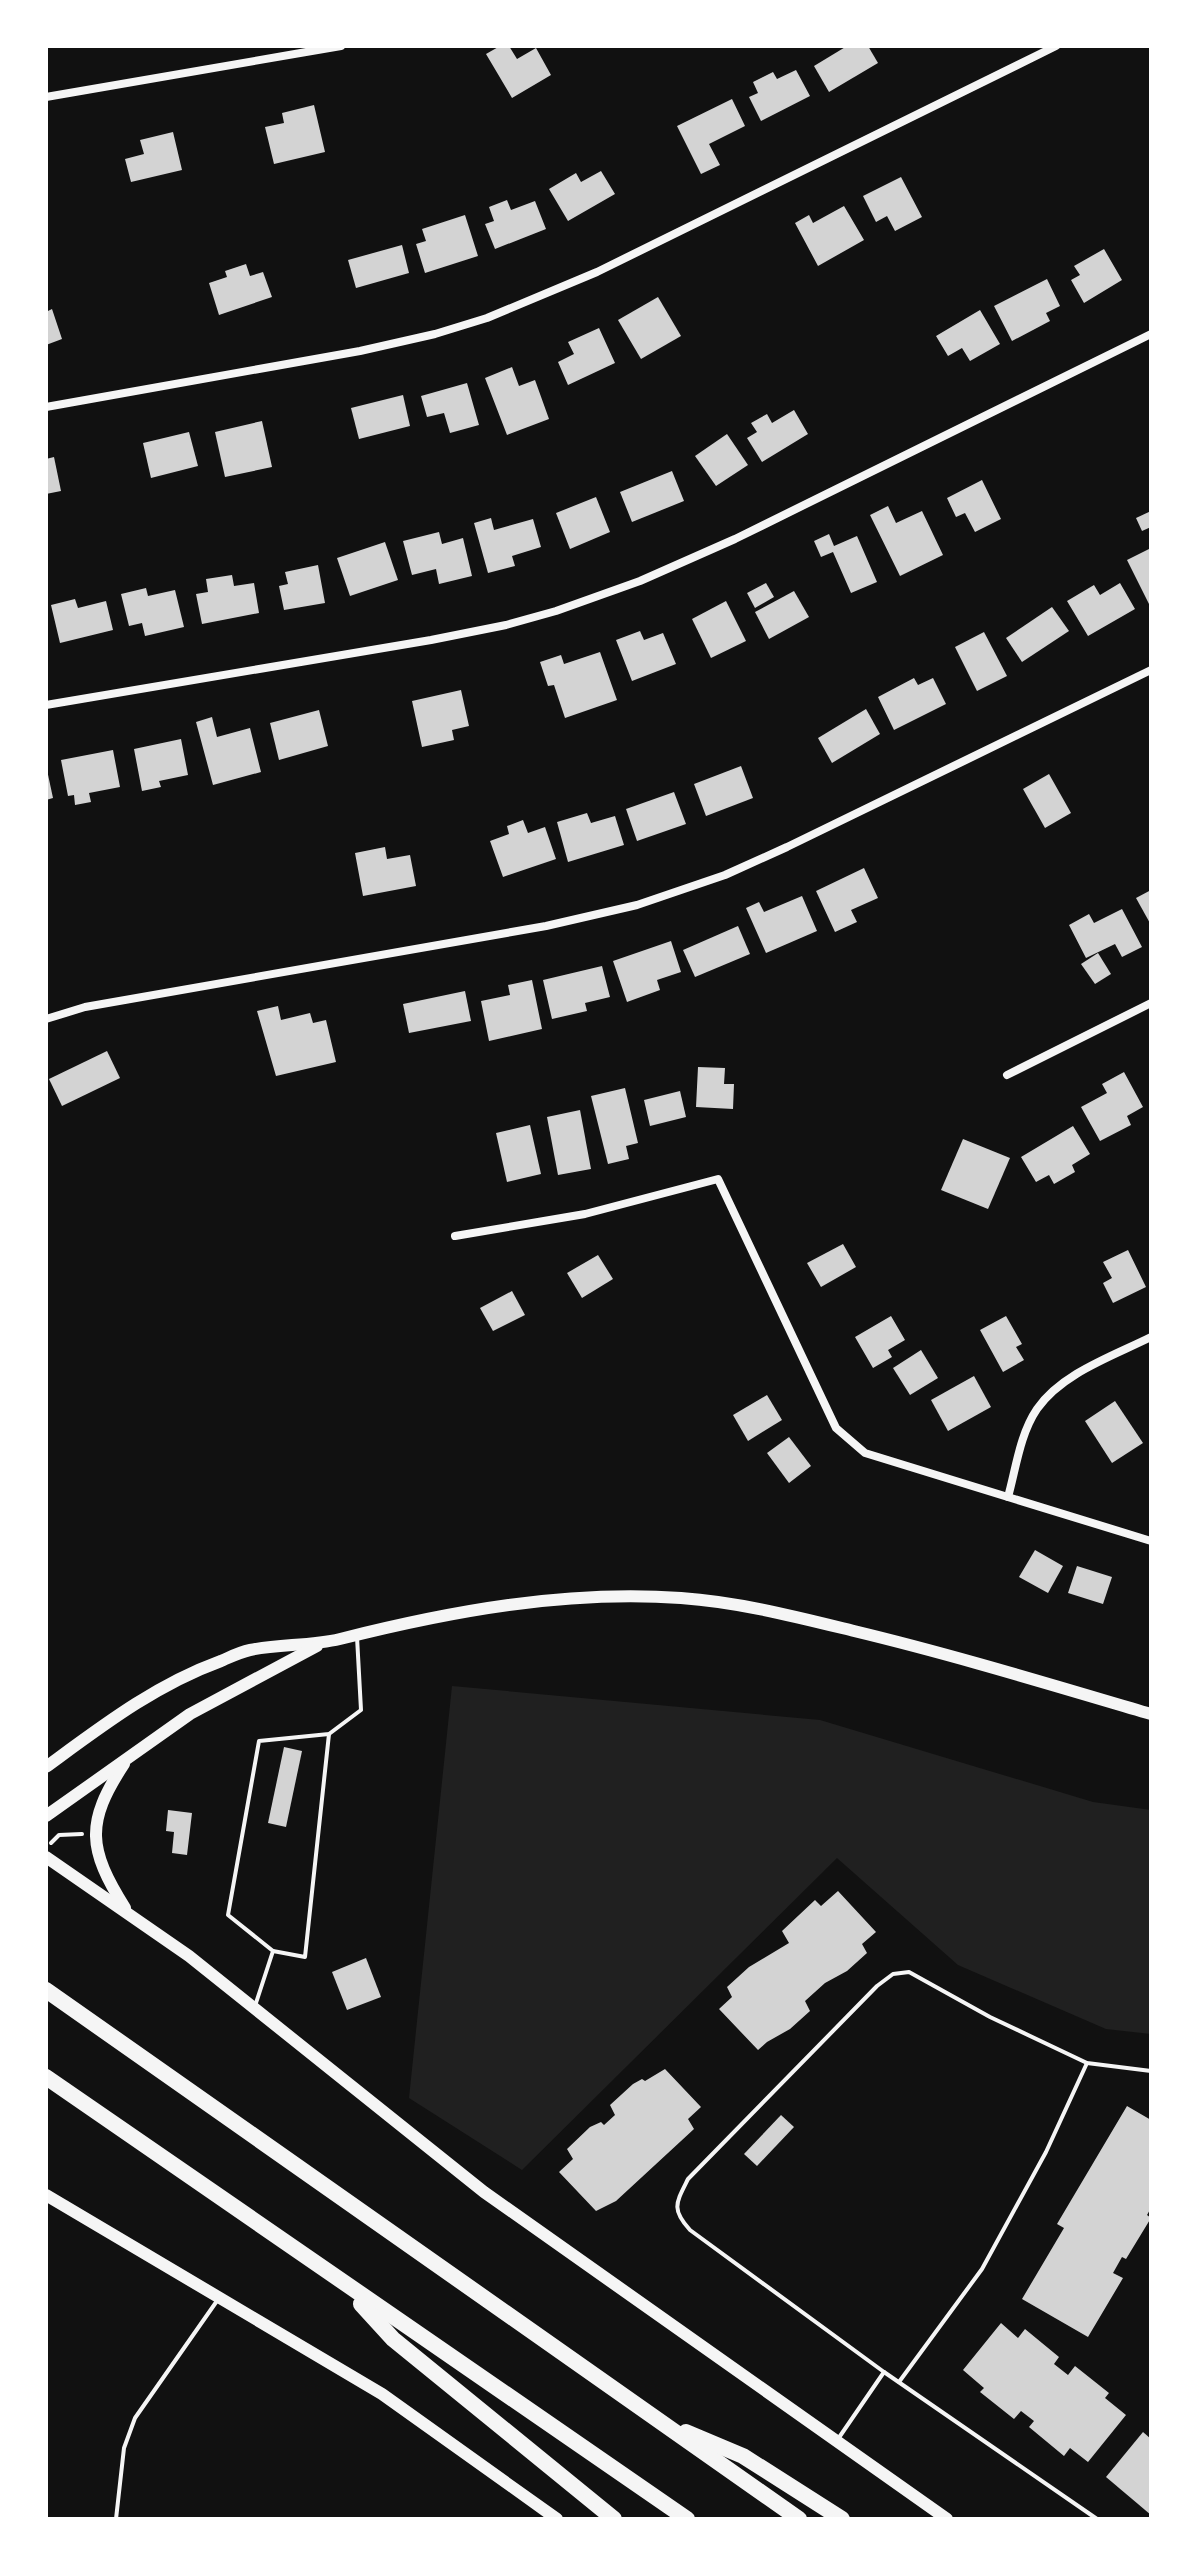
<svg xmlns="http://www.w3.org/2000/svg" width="1197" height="2565" font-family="'PT Sans Narrow',sans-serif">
<rect width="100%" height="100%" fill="#111"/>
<!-- green -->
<polygon fill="#202020" points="452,1686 820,1720 1093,1802 1151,1810 1151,2034 1106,2029 958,1965 837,1858 522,2170 409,2098"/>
<!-- building -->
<g fill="#d3d3d3">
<polygon points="500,46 509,46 517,59 536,48 551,75 512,98 486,54"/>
<polygon points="847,46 868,46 878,63 829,92 814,66"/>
<polygon points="796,70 810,96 761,121 749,97 758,93 753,82 773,72 777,79"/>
<polygon points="732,99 745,126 709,144 720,165 701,174 677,126"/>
<polygon points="314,105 325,152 274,164 265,127 284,123 282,113"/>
<polygon points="173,132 182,170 131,182 125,159 144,154 140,140"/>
<polygon points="601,171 615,194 568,221 549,189 576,173 581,182"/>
<polygon points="901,177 922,217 895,231 887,216 876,222 863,196"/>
<polygon points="507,200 511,210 535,201 546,229 495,249 485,224 494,221 489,207"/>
<polygon points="844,206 864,240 818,266 795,223 809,215 813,223"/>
<polygon points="465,215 478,256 425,273 416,244 426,241 422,229"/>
<polygon points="402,245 409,273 356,288 348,260"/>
<polygon points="1104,249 1122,280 1084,303 1071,280 1080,275 1074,266"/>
<polygon points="246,264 250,276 263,272 272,297 219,315 209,283 227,277 225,271"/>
<polygon points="1047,279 1060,306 1046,313 1050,321 1012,341 994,306"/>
<polygon points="658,297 681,336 641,359 618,320"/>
<polygon points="52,309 62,339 46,345 46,312"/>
<polygon points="980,310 1000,344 970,361 962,348 948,356 936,336"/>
<polygon points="599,328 615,363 568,385 558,362 574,354 568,342"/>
<polygon points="512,367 519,386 535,380 549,419 507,435 485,378"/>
<polygon points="467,383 479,425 450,433 444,413 427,417 421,396"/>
<polygon points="403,395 410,426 359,439 351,408"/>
<polygon points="794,410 808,434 762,462 747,438 757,432 751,423 767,414 772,423"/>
<polygon points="262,421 272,467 225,477 215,432"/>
<polygon points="189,432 198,466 151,478 143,443"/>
<polygon points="727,434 748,465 716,486 695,456"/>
<polygon points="54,457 61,491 46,494 46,459"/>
<polygon points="672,471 684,501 632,522 620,492"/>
<polygon points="982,480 1001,519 975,532 965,513 956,517 947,498"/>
<polygon points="596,497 610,532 570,549 556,513"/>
<polygon points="888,506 896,523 922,511 943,555 900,576 870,515"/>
<polygon points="1151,511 1151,527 1142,531 1136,518"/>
<polygon points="491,518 494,530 533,519 541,547 512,556 515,566 488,573 474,523"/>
<polygon points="439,532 442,544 463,538 472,576 439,584 436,569 412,575 403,541"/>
<polygon points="829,534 834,546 857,536 877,582 851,593 833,552 821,557 814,541"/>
<polygon points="385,542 398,580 350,596 337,558"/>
<polygon points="1151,548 1151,602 1149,604 1127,560"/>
<polygon points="318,565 325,603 284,610 279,586 288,584 285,572"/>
<polygon points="232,575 234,586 254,583 259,613 202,624 196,594 208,592 206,579"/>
<polygon points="766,583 774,597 755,608 747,593"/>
<polygon points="1120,583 1135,609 1088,636 1067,601 1094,585 1100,595"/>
<polygon points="146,588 148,596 175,590 184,627 145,636 142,623 129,626 121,594"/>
<polygon points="794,591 809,617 769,639 755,612"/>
<polygon points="75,599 78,608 106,601 113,630 60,643 51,605"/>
<polygon points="726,601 746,641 711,658 692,619"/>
<polygon points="1052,607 1069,631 1022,662 1006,638"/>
<polygon points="640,631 644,640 663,633 676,664 632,681 616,640"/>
<polygon points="984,632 1007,676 977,691 955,647"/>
<polygon points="600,652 617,700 565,718 554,685 548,686 540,662 561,655 564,664"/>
<polygon points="914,678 918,685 933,678 946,704 894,730 878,697"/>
<polygon points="461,690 469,726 452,730 454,740 422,747 412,701"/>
<polygon points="866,709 880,734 832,763 818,738"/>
<polygon points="319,710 328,746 279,760 270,723"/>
<polygon points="212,717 217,737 250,728 261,772 213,785 196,722"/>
<polygon points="181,739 188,775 159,781 161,787 142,791 134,749"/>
<polygon points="113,750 120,787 89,793 91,802 75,805 74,795 68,796 61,760"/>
<polygon points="741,766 753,798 706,816 694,784"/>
<polygon points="47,770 53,798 46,800 46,771"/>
<polygon points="1049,774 1071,813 1045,828 1023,789"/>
<polygon points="674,792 686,824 637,841 626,809"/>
<polygon points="587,813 591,823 615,816 624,845 568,862 557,822"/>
<polygon points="523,820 528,833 545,827 556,859 503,877 490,841 509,834 507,826"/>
<polygon points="385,847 387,859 410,855 416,886 363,896 355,853"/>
<polygon points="864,868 878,898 851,910 857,922 835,932 816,891"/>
<polygon points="1151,890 1151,925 1136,898"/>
<polygon points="802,896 817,931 766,953 746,908 759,902 764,912"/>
<polygon points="1122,909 1142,947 1122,957 1115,944 1086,958 1069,925 1089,914 1094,923"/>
<polygon points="738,926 750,954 695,977 683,950"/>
<polygon points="671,941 681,972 657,980 660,990 627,1002 613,961"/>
<polygon points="1098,953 1111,974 1095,984 1081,964"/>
<polygon points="602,966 610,997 585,1003 587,1011 552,1019 543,980"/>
<polygon points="532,980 542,1029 489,1041 481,1001 510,995 508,985"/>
<polygon points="465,991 471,1021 409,1033 403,1004"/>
<polygon points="278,1006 281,1020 310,1013 313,1023 326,1020 336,1062 276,1076 257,1011"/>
<polygon points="107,1051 120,1078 62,1106 49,1079"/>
<polygon points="698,1067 725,1068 724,1084 734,1084 733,1109 696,1107"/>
<polygon points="1124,1072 1143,1107 1127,1116 1131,1125 1100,1141 1081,1107 1107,1093 1102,1084"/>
<polygon points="625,1088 638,1143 626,1146 629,1159 608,1164 591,1096"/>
<polygon points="680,1091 686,1117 650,1126 644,1100"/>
<polygon points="580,1110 591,1169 558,1175 547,1117"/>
<polygon points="530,1125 541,1174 507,1182 496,1133"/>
<polygon points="1073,1126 1090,1154 1072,1165 1075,1172 1054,1184 1049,1175 1036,1182 1021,1157"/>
<polygon points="963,1139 1010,1158 988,1209 941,1190"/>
<polygon points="843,1244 856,1267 821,1287 807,1263"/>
<polygon points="1128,1250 1146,1287 1113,1303 1103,1283 1112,1278 1103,1262"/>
<polygon points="598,1255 613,1279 582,1298 567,1273"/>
<polygon points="512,1291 525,1315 493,1331 480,1308"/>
<polygon points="891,1316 905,1340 888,1350 892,1357 873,1368 855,1337"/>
<polygon points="1006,1316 1022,1344 1016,1347 1024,1360 1003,1372 980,1330"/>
<polygon points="921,1350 938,1378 910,1395 893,1368"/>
<polygon points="974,1376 991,1407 948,1431 931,1400"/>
<polygon points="767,1395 782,1420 748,1441 733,1415"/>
<polygon points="1115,1401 1143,1443 1112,1463 1085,1421"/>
<polygon points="789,1437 811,1466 789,1483 767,1453"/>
<polygon points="1035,1550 1063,1566 1048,1593 1019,1577"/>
<polygon points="1077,1566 1112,1577 1103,1604 1068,1593"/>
<polygon points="284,1747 302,1751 286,1827 268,1823"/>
<polygon points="168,1810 192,1813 187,1855 172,1853 174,1832 166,1831"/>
<polygon points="838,1891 876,1932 862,1944 867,1953 847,1971 825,1983 805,2001 810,2011 790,2029 767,2042 758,2050 719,2009 732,1997 727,1987 749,1967 789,1943 782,1931 815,1900 821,1906"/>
<polygon points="366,1958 381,1997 347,2010 332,1972"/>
<polygon points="665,2069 701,2107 688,2119 694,2129 616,2201 596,2211 559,2172 573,2159 567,2149 590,2127 601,2122 604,2125 615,2115 610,2105 633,2084 642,2079 645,2081"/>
<polygon points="1127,2106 1151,2120 1151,2208 1147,2215 1151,2218 1126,2259 1122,2257 1113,2273 1123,2278 1088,2337 1022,2299 1064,2228 1057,2224"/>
<polygon points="781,2115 794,2127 757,2166 744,2154"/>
<polygon points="1001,2323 1018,2338 1025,2329 1059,2357 1054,2364 1068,2375 1075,2366 1109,2393 1105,2398 1126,2415 1088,2462 1070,2448 1064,2456 1029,2427 1034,2421 1021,2411 1014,2419 980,2392 984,2388 963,2370"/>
<polygon points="1143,2432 1151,2439 1151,2515 1106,2477"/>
</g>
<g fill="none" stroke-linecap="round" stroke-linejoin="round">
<!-- path -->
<polyline stroke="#f5f5f5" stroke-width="4" points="51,1843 59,1835 82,1834"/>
<!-- service -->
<g stroke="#f5f5f5" stroke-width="4">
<polyline points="273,1951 305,1957 329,1734"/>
<polyline points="255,2006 273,1951 228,1915 259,1741 329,1734 361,1710 357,1637"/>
<polyline points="899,2382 982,2269 1046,2152 1087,2063"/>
<polyline points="838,2439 884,2372"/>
<polyline points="116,2519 124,2448 135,2418 219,2298"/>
<path d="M 1097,2519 L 884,2372 L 690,2230 C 671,2209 676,2203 688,2179 L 877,1986 L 893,1974 L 909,1972 L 990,2017 L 1087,2063 L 1151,2071"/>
</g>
<!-- minor -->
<g stroke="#f5f5f5" stroke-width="8">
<polyline points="46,97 341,46"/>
<polyline points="46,407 360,351 435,334 487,318 597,272 1056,46"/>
<polyline points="46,705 431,640 506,625 556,611 640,581 735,539 1151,334"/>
<polyline points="46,1019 85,1007 546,926 637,905 725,875 787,847 1151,670"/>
<polyline points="1007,1075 1151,1003"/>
<polyline points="455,1236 585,1214 718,1179 836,1428 865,1453 1151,1541"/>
<path d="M 1008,1497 C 1016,1468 1020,1434 1037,1409 C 1062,1373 1113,1356 1151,1337"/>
</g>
<!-- secondary -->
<g stroke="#f5f5f5" stroke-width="12">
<path d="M 124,1764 C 85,1823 88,1849 125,1908"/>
<path d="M 46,1767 C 102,1726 155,1685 221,1661 C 230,1657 240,1652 250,1650 C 279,1644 310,1646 340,1639 C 451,1611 565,1590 681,1598 C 739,1602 797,1617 854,1631 C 954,1655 1052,1685 1151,1714"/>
<polyline points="46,1816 190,1714 317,1646"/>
<polyline points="46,1857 189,1956 484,2192 947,2519"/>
<polyline points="46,2195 382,2394 557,2519"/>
</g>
<!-- motorway -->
<g stroke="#f5f5f5" stroke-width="16">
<polyline points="46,1990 799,2519"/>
<polyline points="46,2077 687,2519"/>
<polyline points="361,2304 393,2339 614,2519"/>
<polyline points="686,2432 743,2456 842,2519"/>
</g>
</g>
<!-- border -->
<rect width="1197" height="2565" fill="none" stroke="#ffffff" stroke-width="96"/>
</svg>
